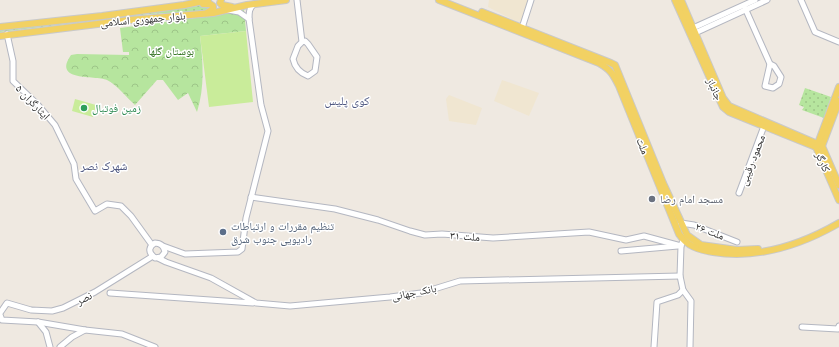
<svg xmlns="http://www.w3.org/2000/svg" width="839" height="347" font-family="Jost,'Noto Naskh Arabic',sans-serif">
<defs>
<pattern id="grass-dots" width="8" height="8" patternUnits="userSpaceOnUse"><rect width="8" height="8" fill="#b6e59e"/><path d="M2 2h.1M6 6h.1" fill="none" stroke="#9dc588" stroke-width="1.8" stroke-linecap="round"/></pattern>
<pattern id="park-crowns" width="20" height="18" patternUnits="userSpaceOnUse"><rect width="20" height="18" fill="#b6e59e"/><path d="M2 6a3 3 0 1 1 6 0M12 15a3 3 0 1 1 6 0" fill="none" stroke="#9dc588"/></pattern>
</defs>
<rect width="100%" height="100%" fill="#efe9e1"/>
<!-- education -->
<g fill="#f0e6d1">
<polygon points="489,0 529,0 521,24 488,7"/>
<polygon points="502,80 539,93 529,116 494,101"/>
<polygon points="449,95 482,108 476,125 449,121 446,99"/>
</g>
<!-- grass -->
<g fill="url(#grass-dots)">
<polygon points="206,5 210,7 210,10 206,11 150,14 0,32 0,29 15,28 66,23"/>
<polygon points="805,88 831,97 824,118 802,110 804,107 799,105"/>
</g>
<!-- park -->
<path fill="url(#park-crowns)" d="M 244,10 L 246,31 L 200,36 C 203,62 205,87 197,112 L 188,93 L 178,100 L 163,80 L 157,80 L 135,105 C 128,99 116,84 107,80 C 95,75 52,82 71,55 L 77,54 L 129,55 L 129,52 L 123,52 L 120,28 L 195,18 L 213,16 Z"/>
<!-- pitch -->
<g fill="#c9ec9a">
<polygon points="246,31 253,102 209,107 200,36"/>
<polygon points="75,99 96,105 93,117 72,111"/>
</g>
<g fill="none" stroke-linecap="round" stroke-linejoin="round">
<defs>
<g id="minor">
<path d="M 297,0 L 302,42 L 298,46 L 293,59 C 295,68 300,73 308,76 L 315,71 L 317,57 L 308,44 L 305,41 L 302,42"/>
<polyline points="801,0 815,32 839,42"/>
<polyline points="745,8 770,64"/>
<polyline points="228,10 239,12 249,19"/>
<polyline points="522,28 531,0"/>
<polyline points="693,28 755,0"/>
<polyline points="695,33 767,0"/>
<polyline points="7,34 13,61 13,81 38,105 55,125 74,164 76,179 95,211 107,204 121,206 131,216 152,245"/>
<polygon points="770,64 774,66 781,77 779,84 773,88 765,86"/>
<polyline points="739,193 764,126"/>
<polyline points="251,197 335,209 378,220 410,231 425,235 442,234 493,238 589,232 626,240 644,236 681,246"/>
<polyline points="681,223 694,225 737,242"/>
<polyline points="683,240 681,246 680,276 683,290 691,301 690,347"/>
<path d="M 163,246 L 185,254 L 238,252 L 242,249 L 246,218 L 268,131 L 261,105 L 249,19 C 249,13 249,8 254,4"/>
<polyline points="621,251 678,246"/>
<polyline points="158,258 166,262 211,278 256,303 290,306 390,297 421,293 460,281 680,276"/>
<polyline points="110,293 253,303"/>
<path d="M 0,313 L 7,303 L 31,310 L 52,311 L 63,308 L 95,292 L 153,256 L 155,258 L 161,257 L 165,252 C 164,246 161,243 155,243 C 149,246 148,252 153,256"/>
<polyline points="0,315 2,320 38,322 85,330 122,334 155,347"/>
<polyline points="38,322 46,332 50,347"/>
<polyline points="802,327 838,329 839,326"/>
<polyline points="60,347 72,337 85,330"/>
<polyline points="654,347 657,302 678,295 683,290"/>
</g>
<g id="major">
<polyline points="221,0 220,3 222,5 232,7"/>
<path d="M 439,0 L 599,63 C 611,70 613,74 619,86 L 679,234 C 687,246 699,250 713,252 C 757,259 801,245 839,223"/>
<polyline points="675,0 723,107 729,112 816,147"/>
<polyline points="681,0 723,98 729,106 822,146"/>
<polyline points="203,4 210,4 213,6 213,9 207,13"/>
<polyline points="482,12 611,63 615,65 663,183 687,235 701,245 737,250 758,249"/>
<polyline points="0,27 102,16 184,5 208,0"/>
<polyline points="0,36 130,20 213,13 247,5 286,0"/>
<polyline points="839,101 822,146 839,185"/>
<polyline points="817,146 839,87"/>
<polyline points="816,147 839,200"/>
</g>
</defs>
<!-- minor casing -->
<use href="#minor" stroke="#b4b7c1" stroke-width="7"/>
<!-- major casing -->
<use href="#major" stroke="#c9c9c9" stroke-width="8"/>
<!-- minor -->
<use href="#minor" stroke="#fff" stroke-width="5"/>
<!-- major -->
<use href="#major" stroke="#f2d163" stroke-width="6"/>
</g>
<!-- markers -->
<circle fill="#2e9e5b" stroke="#fff" stroke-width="1.5" cx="84" cy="108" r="4"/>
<circle fill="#6b7280" stroke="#fff" stroke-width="1.5" cx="652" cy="199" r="4"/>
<circle fill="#5c6f8a" stroke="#fff" stroke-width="1.5" cx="223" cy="232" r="4"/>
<g text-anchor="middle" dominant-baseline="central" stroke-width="3" stroke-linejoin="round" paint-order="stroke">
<!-- street labels -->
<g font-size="11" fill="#2e2e2e" stroke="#fff">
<text transform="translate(143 19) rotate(-5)">بلوار جمهوری اسلامی</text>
<text transform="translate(715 89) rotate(65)">جانباز</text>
<text transform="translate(33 102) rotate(46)">ایثارگران ۵</text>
<text transform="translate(643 146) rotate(68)">ملت</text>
<text transform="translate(752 160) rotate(-69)">محمود رقیبی</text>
<text transform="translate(823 162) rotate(66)">کارگر</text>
<text transform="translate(710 231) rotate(21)">ملت ۲۶</text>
<text transform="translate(465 236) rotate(4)">ملت ۳۱</text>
<text transform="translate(414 292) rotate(-11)">بانک جهانی</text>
<text transform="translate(84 298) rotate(-28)">نصر</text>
</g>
<!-- park labels -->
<g font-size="11" fill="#2c6e1b" stroke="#fff">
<text x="171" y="51">بوستان گلها</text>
</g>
<!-- leisure labels -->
<g font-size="11" fill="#27864d" stroke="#fff" text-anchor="start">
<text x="92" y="108">زمین فوتبال</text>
</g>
<!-- worship labels -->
<g font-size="11" fill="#5b616d" stroke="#fff" text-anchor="start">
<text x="660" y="199">مسجد امام رضا</text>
</g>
<!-- service labels -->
<g font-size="11" fill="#4e5e75" stroke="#fff" text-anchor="start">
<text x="231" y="226">تنظیم مقررات و ارتباطات<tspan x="231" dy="13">رادیویی جنوب شرق</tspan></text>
</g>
<!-- neighbourhood labels -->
<g font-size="12" fill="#4d5680" stroke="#fff">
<text x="347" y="101">کوی پلیس</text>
<text x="104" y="166">شهرک نصر</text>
</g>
</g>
</svg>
